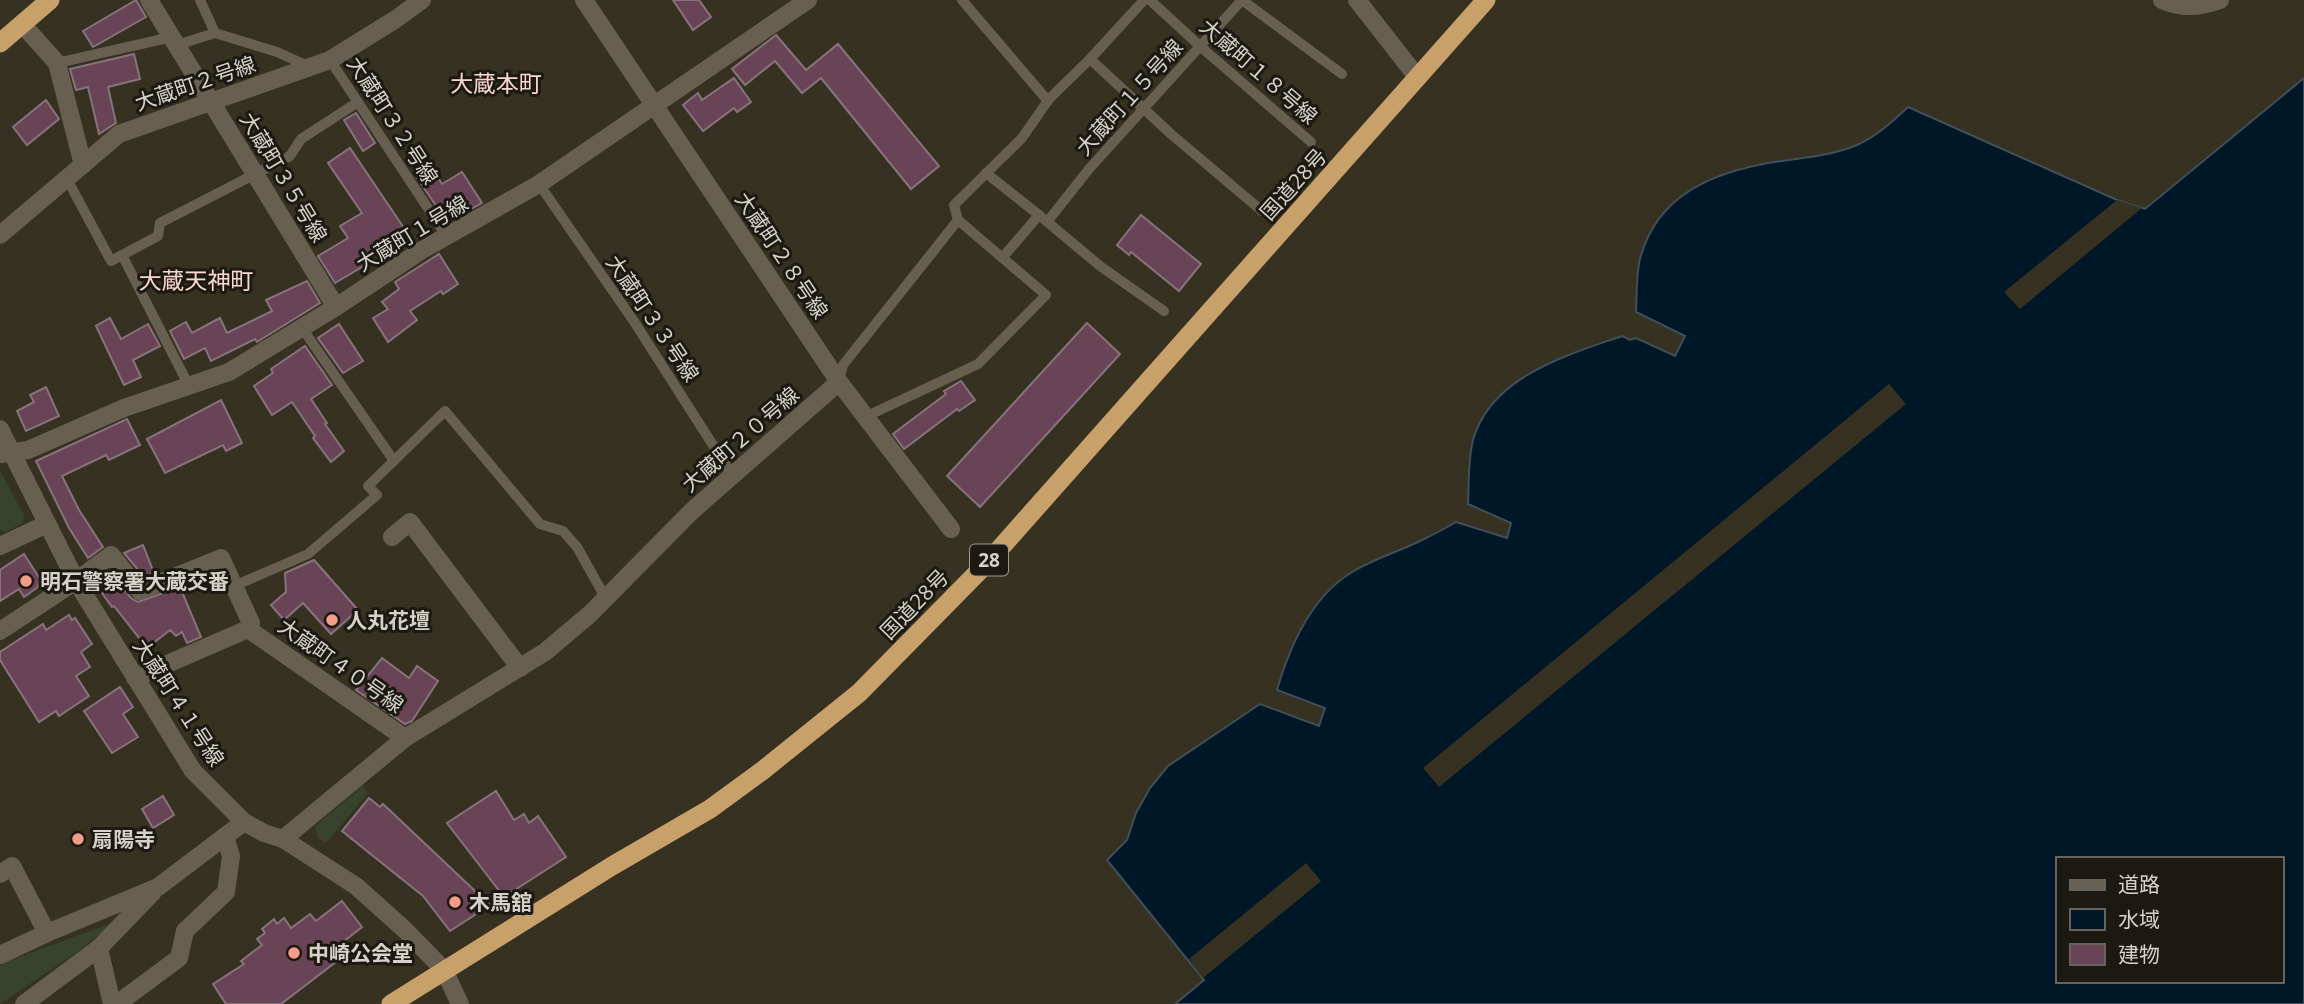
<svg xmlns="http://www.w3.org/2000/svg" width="2304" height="1004" font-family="'Open Sans','Noto Sans JP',sans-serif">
<rect width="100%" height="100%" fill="#373122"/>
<!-- green -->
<g fill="#38432d">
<polygon points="0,471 24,515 23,523 5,532 0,530"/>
<polygon points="363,786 368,793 326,843 318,838 315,826"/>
<polygon points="115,922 77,952 0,1004 0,964"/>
</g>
<!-- water -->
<path fill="#001728" stroke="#404f58" stroke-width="2" fill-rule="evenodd" d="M 2304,78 L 2304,1004 L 1175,1004 L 1204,980 L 1107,860 L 1127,840 L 1136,813 L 1150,788 L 1168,766 L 1260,704 L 1319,726 L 1325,708 L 1277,690 C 1290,645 1312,595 1354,571 C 1374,559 1397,552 1418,542 C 1431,536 1444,529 1456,522 L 1507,538 L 1511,523 L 1468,504 C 1469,482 1468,460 1473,440 C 1491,376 1568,355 1622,336 L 1630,340 L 1636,338 L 1675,356 L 1685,336 L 1636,312 C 1637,295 1636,275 1640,259 C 1657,194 1714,172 1774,162 C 1801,158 1831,156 1857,145 C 1877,136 1892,122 1908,107 L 2117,200 L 2145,209 ZM 2057,859 L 2281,859 L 2281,981 L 2057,981 Z"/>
<!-- pier -->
<g fill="#373122">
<polygon points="2117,200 2142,208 2020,309 2004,292"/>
<polygon points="1889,384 1906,404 1439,787 1423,768"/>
<polygon points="1306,863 1321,881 1203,978 1189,959"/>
</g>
<!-- building -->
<g fill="#694356" stroke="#86737c" stroke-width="2">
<polygon points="136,0 146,17 93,47 83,31"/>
<polygon points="673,0 699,0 711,17 693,30"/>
<polygon points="776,35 806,70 838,44 939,166 911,189 821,78 802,93 775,61 745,85 732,69"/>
<polygon points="134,54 140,79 108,87 116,123 99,134 88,87 76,90 70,69"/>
<polygon points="734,78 751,102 737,112 734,108 703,131 683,105 698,93 702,100"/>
<polygon points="46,100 59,119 27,145 13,127"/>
<polygon points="356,113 375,143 363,151 344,120"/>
<polygon points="350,148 408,234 387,249 384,244 364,257 367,264 335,283 318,256 348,238 340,226 362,213 328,163"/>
<polygon points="430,165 442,184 462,172 482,203 466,212 458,202 441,213 415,175"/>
<polygon points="1141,215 1201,264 1179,291 1131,252 1129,255 1117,245"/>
<polygon points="439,254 458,284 443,294 441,291 410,311 417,320 388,342 373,318 388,309 382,302 399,289 395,282"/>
<polygon points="307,281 320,303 257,342 255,339 211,361 205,348 184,359 170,331 186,322 192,333 220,318 227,333 272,311 266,300"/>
<polygon points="110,318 121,339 148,324 160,346 133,360 141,377 124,385 96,326"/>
<polygon points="1087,323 1120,354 980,507 947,476"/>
<polygon points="339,324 363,361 343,373 318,338"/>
<polygon points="305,346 332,385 311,399 327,423 325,424 344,451 331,462 313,438 315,436 292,402 272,415 254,386 273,373 271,369"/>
<polygon points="961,381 975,400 959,411 957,409 904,449 893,434 946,394 944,391"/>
<polygon points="46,387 59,416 26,431 17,411 34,402 30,395"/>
<polygon points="221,400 242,443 226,451 223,445 165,473 147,439"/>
<polygon points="127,419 140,445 109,460 106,455 62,476 79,510 103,547 88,558 69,528 36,461"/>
<polygon points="143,545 154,573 144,577 124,553"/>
<polygon points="24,554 40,579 38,587 24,597 19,589 0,601 0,570"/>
<polygon points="314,560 358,610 331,634 303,603 284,620 271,605 286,592 285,573"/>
<polygon points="109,571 131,598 138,602 180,587 201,637 187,643 182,632 176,636 170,630 147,648 114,606 112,607 94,582"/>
<polygon points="69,615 72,620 75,618 92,644 81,652 90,667 76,676 89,696 59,716 56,711 39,722 0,660 0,652 43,624 46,630"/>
<polygon points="382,658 409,678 417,666 438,681 412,721 405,724 356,690"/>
<polygon points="120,687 133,707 123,714 138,737 112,753 84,711"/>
<polygon points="496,791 514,820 524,814 529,823 538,816 566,857 504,897 447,823"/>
<polygon points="163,796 174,815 153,828 142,809"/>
<polygon points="369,798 380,807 383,804 490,905 450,931 423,896 342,831"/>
<polygon points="342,901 362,927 334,949 341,958 281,1004 226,1004 213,984 244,964 241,961 262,945 257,939 265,933 262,929 274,919 277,924 284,918 291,928 310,914 316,921"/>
</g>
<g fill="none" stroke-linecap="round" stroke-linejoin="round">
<!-- service -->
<g stroke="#676050" stroke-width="10">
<polyline points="200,0 215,33"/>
<polyline points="962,0 1048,101"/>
<polyline points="1150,0 1201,47 1311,142"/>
<polyline points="177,45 215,33 277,52 310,67"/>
<polyline points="1090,59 1171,134 1262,211"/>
<polyline points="330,60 447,237"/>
<polyline points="57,63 172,37"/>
<polyline points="986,173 1039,215"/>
<polyline points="67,179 111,261 158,236 160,223 290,156 301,139 358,102"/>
<polyline points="539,184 635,323 732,475"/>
<polyline points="1047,222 1089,169 1242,0 1342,74"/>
<polyline points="122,255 189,386"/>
<polyline points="1003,257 1039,215 1100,266 1164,311"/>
<polyline points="302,328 394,461"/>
<polyline points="839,381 843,365 958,220 954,205 1022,138 1049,99 1090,59 1144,0"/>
<polyline points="865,417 978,364 1046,295 958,220"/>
<polyline points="234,586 308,554 377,495 368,486 445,411 540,524 563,531 577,547 605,597"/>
</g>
<!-- minor -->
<g stroke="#676050" stroke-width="18">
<polyline points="149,0 336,307"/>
<polyline points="584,0 839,382 951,529"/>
<polyline points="22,24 57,63 83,165"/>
<polyline points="0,235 119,134 330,60 396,19 422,0"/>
<polyline points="0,454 28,450 124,408 229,372 336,307 422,250 539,184 808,0"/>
<polyline points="392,537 410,522 520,668"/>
<polyline points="0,546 47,524"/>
<polyline points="76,581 111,555 140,591 221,558 251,623 248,629"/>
<polyline points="135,678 248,629 405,738"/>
<polyline points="283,839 405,738 545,652 590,614 693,510 839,382"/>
<polyline points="0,874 12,866 47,933"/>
<polyline points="99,948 112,1004"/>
<polyline points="0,955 47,933 158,887 244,822"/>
<polyline points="444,970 460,1004"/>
<polyline points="24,1004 99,948 153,892"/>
<polyline points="117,1004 179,958 185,931 226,892 231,856 225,836"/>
</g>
<!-- tertiary -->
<g stroke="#676050" stroke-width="18">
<polyline points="1357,0 1418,78"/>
<path d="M 2162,0 C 2182,9 2200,7 2220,0"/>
<polyline points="0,429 76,581 193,771 244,822 264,833 283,839 356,886 405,930 444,970"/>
<polyline points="0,631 76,581"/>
</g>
<!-- trunk -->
<g stroke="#c8a16a" stroke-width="19">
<polyline points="0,43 50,0"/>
<polyline points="391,1004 612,866 710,809 762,771 859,693 988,562 1486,0"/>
</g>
</g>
<!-- markers -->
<g fill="#f49e89" stroke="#1c1913" stroke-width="2.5">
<circle cx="26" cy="581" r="7"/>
<circle cx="332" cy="620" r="7"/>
<circle cx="78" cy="839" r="7"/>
<circle cx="455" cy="902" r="7"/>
<circle cx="294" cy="953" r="7"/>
</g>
<g text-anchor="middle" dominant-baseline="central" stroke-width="6" stroke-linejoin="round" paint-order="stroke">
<!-- shield labels -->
<rect fill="#1c1913" stroke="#9e9a92" stroke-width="2" x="970" y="544.5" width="38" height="31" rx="5"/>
<g font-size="19" font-weight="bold" fill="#d6d2c9">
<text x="989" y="560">28</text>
</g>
<!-- street labels -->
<g font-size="21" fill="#d6d2c9" stroke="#1c1913">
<text transform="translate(1259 71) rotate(41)">大蔵町１８号線</text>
<text transform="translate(195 83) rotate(-19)">大蔵町２号線</text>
<text transform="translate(1129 97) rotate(-48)">大蔵町１５号線</text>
<text transform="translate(393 120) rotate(57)">大蔵町３２号線</text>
<text transform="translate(284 177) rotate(59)">大蔵町３５号線</text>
<text transform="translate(1293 184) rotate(-48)">国道28号</text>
<text transform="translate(412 233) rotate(-31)">大蔵町１号線</text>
<text transform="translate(782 255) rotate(56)">大蔵町２８号線</text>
<text transform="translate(653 318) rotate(56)">大蔵町３３号線</text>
<text transform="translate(740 439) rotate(-41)">大蔵町２０号線</text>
<text transform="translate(914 604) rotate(-46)">国道28号</text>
<text transform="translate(341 665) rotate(35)">大蔵町４０号線</text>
<text transform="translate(179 702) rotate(57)">大蔵町４１号線</text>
</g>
<!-- poi labels -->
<g font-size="21" font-weight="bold" fill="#d6d2c9" stroke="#1c1913" text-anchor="start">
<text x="40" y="581">明石警察署大蔵交番</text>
<text x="346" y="620">人丸花壇</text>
<text x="92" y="839">扇陽寺</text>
<text x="469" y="902">木馬舘</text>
<text x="308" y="953">中崎公会堂</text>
</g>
<!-- neighbourhood labels -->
<g font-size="23" fill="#f9d7ce" stroke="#1c1913">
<text x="496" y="83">大蔵本町</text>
<text x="196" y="280">大蔵天神町</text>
</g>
</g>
<!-- legend -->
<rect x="2056" y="857" width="228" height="126" fill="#1c1913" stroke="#66635c" stroke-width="2"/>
<rect x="2070" y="880" width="35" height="10" fill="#676050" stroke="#66635c" stroke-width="2"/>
<text x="2118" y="892" font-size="21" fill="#d6d2c9">道路</text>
<rect x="2070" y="909" width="35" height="21" fill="#001728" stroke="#66635c" stroke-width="2"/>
<text x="2118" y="927" font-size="21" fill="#d6d2c9">水域</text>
<rect x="2070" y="944" width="35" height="21" fill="#694356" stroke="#66635c" stroke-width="2"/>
<text x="2118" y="962" font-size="21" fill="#d6d2c9">建物</text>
</svg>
